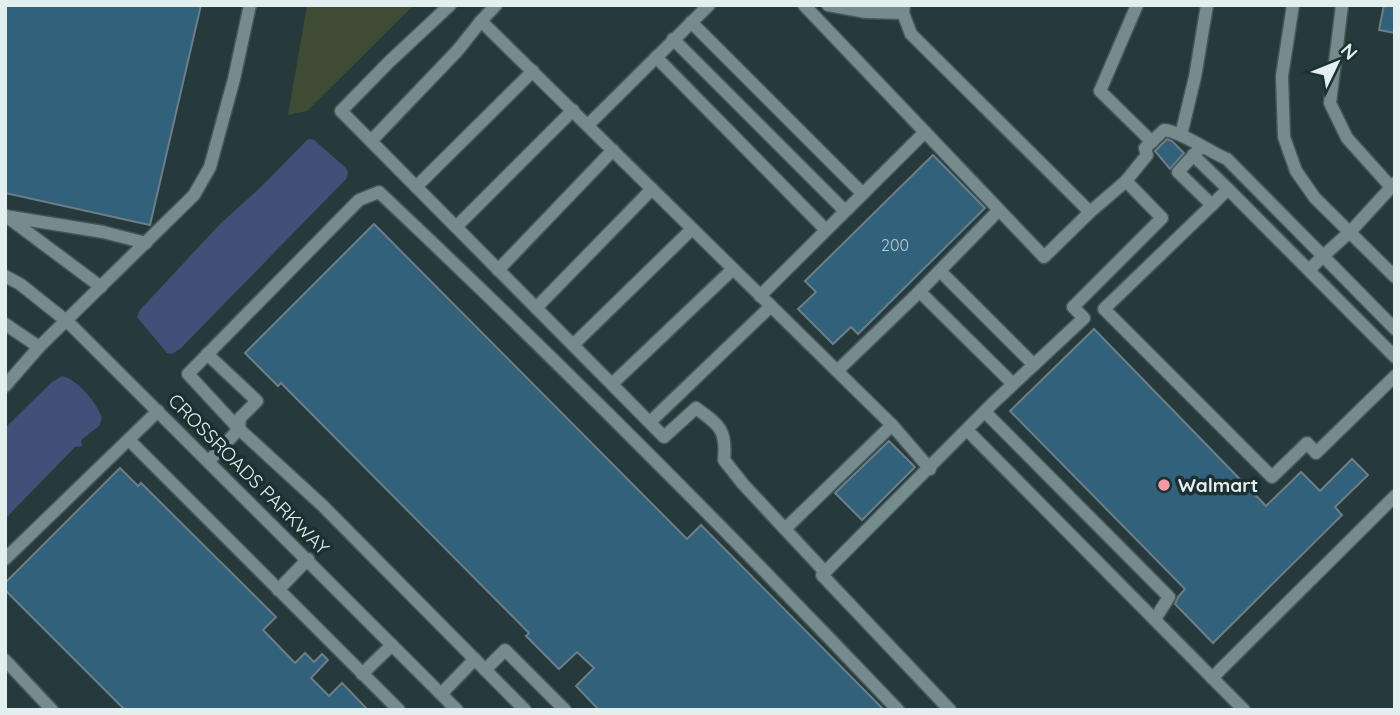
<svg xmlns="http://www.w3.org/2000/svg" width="1400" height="715" font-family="Quicksand,sans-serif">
<rect width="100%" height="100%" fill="#263a3b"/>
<!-- green -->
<polygon fill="#3e4c35" points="307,5 414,5 307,111 288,115"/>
<!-- water -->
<g fill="#425077">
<polygon points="308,139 314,140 346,168 348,172 346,179 181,348 172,354 167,353 137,317 140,310 220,224 262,186"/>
<path d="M 62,376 C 78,380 97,403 102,418 L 99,426 L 81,440 L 82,446 L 75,447 L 5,519 L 5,428 L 52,382 Z"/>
</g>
<!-- building -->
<g fill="#31617b" stroke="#6d7e88" stroke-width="2">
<polygon points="5,5 201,5 150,225 5,193"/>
<polygon points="1384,5 1395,5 1395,33 1379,30"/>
<polygon points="1167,139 1172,141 1184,153 1170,169 1155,151"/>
<polygon points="933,155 985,208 858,334 851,327 833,344 798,309 816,292 805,281"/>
<polygon points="374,224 687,539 701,525 884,710 599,710 576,686 594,668 577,652 559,669 526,636 529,633 281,383 278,386 245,353"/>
<polygon points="1094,329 1266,506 1301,472 1320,491 1352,459 1368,475 1335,507 1342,515 1213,643 1175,604 1178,597 1185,589 1010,411"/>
<polygon points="889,441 915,467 862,520 835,493"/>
<polygon points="120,468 138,486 141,483 276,617 263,630 295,663 305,653 314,662 322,654 328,660 311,678 329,696 342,683 368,710 125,710 5,590 5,583"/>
</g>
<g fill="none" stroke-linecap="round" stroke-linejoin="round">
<defs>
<g id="minor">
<path d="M 450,5 L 389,62 L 341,111 L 664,437 L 696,408 C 719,425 727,429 724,460 L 743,484 L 825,572"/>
<polyline points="496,5 481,21 892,425"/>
<polyline points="804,5 1044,257 1090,212"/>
<polyline points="828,5 866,12 903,13"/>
<polyline points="904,5 903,13 911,34 1090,212 1126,181"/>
<polyline points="1137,5 1100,91 1152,142"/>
<polyline points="1293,5 1282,76 1284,137 1296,171 1315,198 1395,277"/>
<polyline points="1342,5 1330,103 1347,138 1391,187"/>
<polyline points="691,22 863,194"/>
<polyline points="673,39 845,211"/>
<polyline points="656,57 826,230"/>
<polyline points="588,125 709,5"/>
<polyline points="1181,135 1195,77 1207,5"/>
<polyline points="371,141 458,50 481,21"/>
<polyline points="1193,155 1228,189 1212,205 1178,172 1201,147"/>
<polyline points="1395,183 1351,231 1323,256 1395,329"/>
<polyline points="416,187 533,71"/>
<polyline points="1228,189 1395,357"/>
<polyline points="1212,205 1104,309 1272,477 1307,443 1316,453 1395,376"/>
<polyline points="5,216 103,232 146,243"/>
<polyline points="6,216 101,287"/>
<polyline points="456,227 573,110"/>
<polyline points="498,270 613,150"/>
<polyline points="940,271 1034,365"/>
<polyline points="5,276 20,284 69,323 457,710"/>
<polyline points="920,292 1013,384"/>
<polyline points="760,296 925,132"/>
<polyline points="536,308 652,189"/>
<polyline points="5,324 39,347 194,195 210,167 234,79 250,5"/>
<polyline points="573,345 692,229"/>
<polyline points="207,354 257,401 240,418 239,429 323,506 525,710"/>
<polyline points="837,371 915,296 999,210"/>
<polyline points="612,384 733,269"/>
<polyline points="5,386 39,347"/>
<polyline points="985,412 1169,597 1155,619"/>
<polyline points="650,422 771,306"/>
<polyline points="967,430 1244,710"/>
<polyline points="129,440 399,710"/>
<path d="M 209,461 L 239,429 L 188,374 L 359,200 L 379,192 C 557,360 730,533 898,710"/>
<polyline points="785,529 892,425 930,469"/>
<polyline points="5,559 158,411"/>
<polyline points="278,590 308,559"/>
<polyline points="5,660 52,710"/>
<polyline points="485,670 505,650 565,710"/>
<polyline points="362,674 392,645"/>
<polyline points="1212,678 1395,496"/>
<polyline points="441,694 475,659"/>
<path d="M 950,710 L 822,575 L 992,404 L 1084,318 L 1073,307 L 1162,218 L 1126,181 L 1147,155 L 1145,148 L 1164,130 C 1180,131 1210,152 1227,159 L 1323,256 L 1309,270"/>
</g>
</defs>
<!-- minor casing -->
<use href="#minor" stroke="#455657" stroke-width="15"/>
<!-- minor -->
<use href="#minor" stroke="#768b8d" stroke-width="12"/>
</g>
<!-- markers -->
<circle fill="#f39aa9" stroke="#1c2f31" stroke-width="2.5" cx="1164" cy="485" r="7"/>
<g text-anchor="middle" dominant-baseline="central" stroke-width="7" stroke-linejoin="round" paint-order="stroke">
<!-- number labels -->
<g font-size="16" fill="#b6cbd2">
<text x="895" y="245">200</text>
</g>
<!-- street labels -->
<g font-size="19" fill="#e3eeef" stroke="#1c2f31">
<text transform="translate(249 474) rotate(45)">CROSSROADS PARKWAY</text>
</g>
<!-- poi labels -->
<g font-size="19" font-weight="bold" fill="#e3eeef" stroke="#1c2f31" text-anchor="start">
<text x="1178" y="485">Walmart</text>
</g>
</g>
<!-- border -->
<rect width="1400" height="715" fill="none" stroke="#e3eeef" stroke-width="14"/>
<!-- north arrow -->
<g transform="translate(1337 63) rotate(47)" stroke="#1c2f31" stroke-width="5" paint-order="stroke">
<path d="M0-5L12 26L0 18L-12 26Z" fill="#e3eeef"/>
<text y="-10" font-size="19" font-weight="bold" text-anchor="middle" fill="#e3eeef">N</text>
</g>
</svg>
